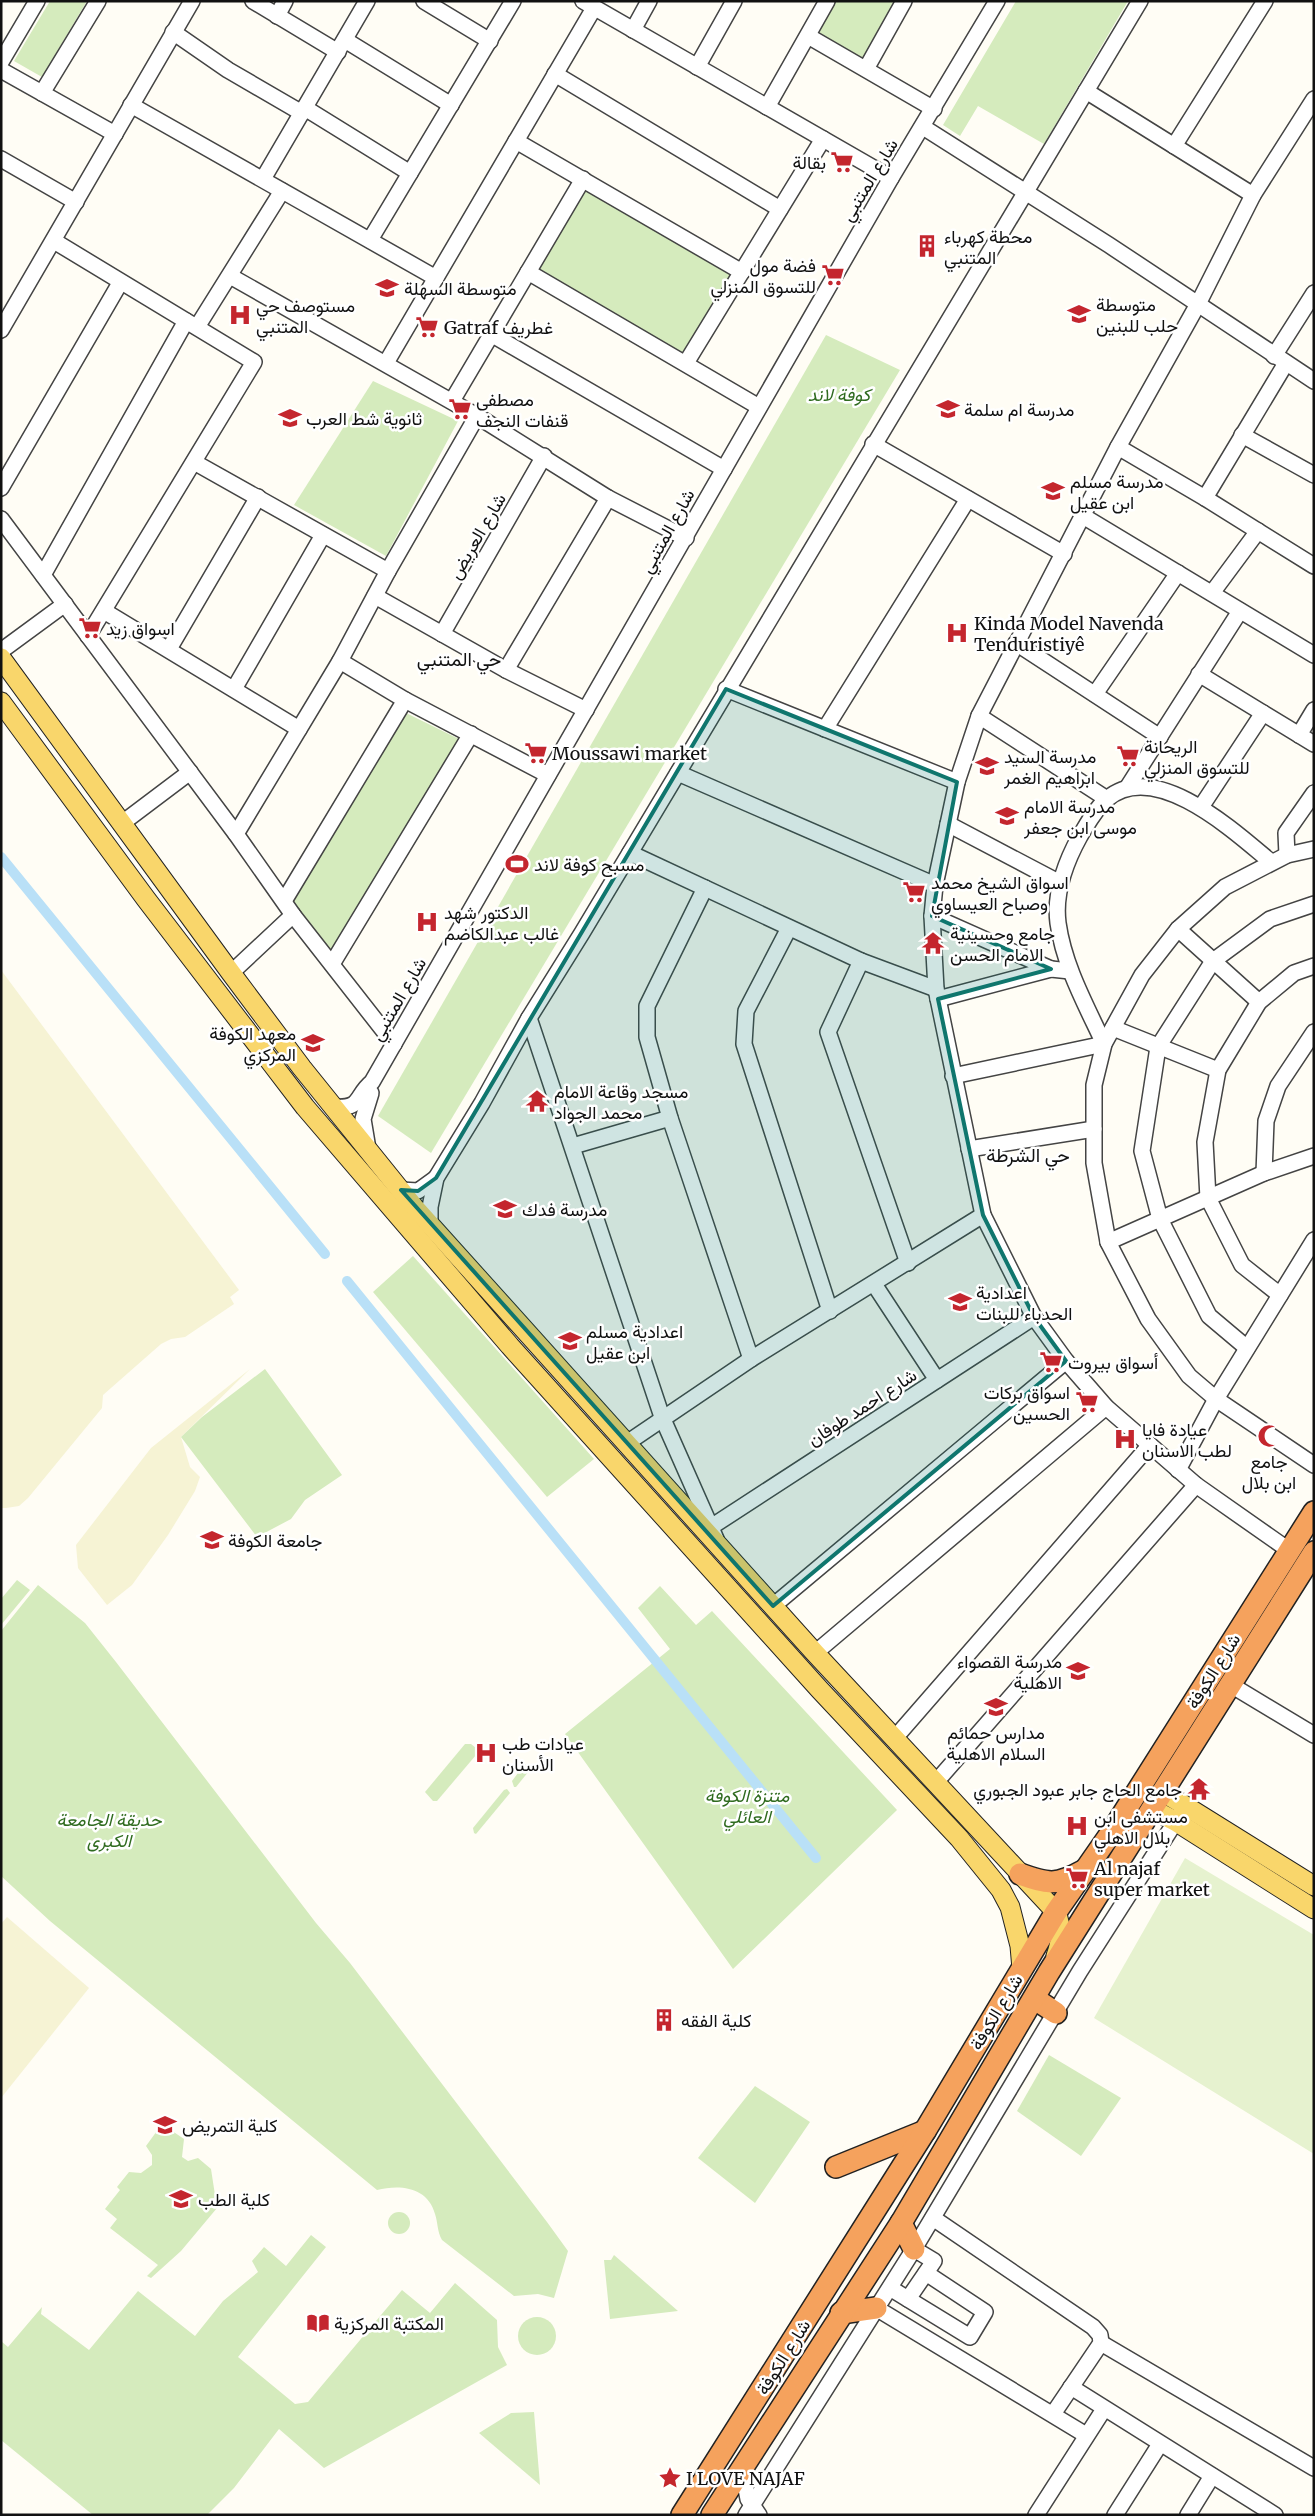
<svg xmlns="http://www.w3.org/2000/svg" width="1315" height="2516" font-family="Merriweather,Vazirmatn,serif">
<rect width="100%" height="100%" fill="#fffdf5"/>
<!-- farmland -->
<g fill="#f6f3d4">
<polygon points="1,970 239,1290 230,1297 234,1304 185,1337 171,1339 161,1344 103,1395 102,1408 28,1498 19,1506 6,1508 1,1508"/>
<polygon points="250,1369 181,1437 190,1467 200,1477 195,1491 168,1535 132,1585 107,1605 78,1568 76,1545 151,1448"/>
<polygon points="7,1917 89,1988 1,2098 1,1924"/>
</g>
<!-- green -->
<g fill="#d5ebbd">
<polygon points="50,1 87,1 42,77 14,61"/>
<polygon points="835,1 897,1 862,60 816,33"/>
<polygon points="1016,1 1128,1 1044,144 978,106 960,136 943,125"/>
<polygon points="585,188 732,274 684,355 537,268"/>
<polygon points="826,335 900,370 431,1153 378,1116"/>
<polygon points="373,381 458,421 386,556 294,505"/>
<polygon points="404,712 463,741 333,955 292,903"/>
<polygon points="413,1256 594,1459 547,1497 373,1292"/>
<polygon points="265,1369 342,1475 305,1500 291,1519 257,1537 181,1437 202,1417"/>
<polygon points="17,1580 30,1590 1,1625 1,1599"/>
<path d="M 38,1585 L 85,1623 L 116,1662 L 316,1923 L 350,1963 L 547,2222 L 568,2251 L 554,2298 L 538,2294 L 514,2296 L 442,2240 C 437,2231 438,2223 435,2214 C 428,2187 400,2184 377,2190 L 50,1921 L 1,1876 L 1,1631 Z"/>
<polygon points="660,1586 696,1625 712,1611 897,1810 733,1969 565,1734 670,1649 638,1608"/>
<polygon points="465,1744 471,1744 476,1748 476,1755 437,1801 433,1801 425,1792"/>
<polygon points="527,1764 529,1771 516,1787 514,1787 512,1781 524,1765"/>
<polygon points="507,1789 510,1793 476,1834 474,1833 473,1828 504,1790"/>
<polygon points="1049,2055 1121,2098 1081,2156 1017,2111"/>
<polygon points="755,2086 810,2122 755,2203 698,2158"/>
<polygon points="162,2124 184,2139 182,2157 188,2161 198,2158 211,2169 217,2208 181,2251 151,2278 147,2276 158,2265 110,2228 117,2219 105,2209 120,2190 117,2187 129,2172 141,2173 152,2165 152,2155 146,2146"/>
<circle cx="399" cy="2223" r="11"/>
<polygon points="311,2235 326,2247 238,2357 295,2404 308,2402 402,2290 430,2313 455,2283 497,2320 498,2347 507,2365 324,2468 279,2429 234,2488 207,2515 93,2515 1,2440 1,2341 8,2347 42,2307 41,2314 89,2350 138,2291 195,2336 223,2301 258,2272 252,2261 264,2247 286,2266"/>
<polygon points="614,2255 678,2311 610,2319 604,2260 611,2260"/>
<circle cx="537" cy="2336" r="19"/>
<polygon points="534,2412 540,2485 479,2433 511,2413"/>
</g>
<!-- pitch -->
<polygon fill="#e6f2cf" points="1185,1858 1314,1935 1314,2154 1094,2018"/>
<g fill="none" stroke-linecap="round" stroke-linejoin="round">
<!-- canal -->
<g stroke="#b9e0f7" stroke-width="10">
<polyline points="1,857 325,1254"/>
<polyline points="347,1281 816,1858"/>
</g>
<defs>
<g id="minor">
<polyline points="253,1 338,52"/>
<polyline points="424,1 490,41"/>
<polyline points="583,1 891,178"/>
<polyline points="277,16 285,1"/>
<polyline points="633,30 649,1"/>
<polyline points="173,32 228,70 302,113"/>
<polyline points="808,36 934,109"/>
<polyline points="345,40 451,105"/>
<polyline points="1,62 37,1"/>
<polyline points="697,67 734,1"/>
<polyline points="866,69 904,1"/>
<polyline points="1,70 115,134"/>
<polyline points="555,74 780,209"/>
<polyline points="1086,91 1253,195"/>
<polyline points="42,93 98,1"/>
<polyline points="131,105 436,278"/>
<polyline points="767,107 827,1"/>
<polyline points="305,108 410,173"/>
<polyline points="923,127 1109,245 1314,381"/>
<polyline points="516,141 742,272"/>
<polyline points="1174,146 1265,1"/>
<polyline points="1,159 76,202"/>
<polyline points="263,179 367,1"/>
<polyline points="370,240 513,1"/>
<polyline points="54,241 254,362 88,636"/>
<polyline points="528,272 759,407"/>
<polyline points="230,276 477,416 608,498 686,538"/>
<polyline points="197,327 282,191"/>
<polyline points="1,330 192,1"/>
<polyline points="491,334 724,469"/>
<polyline points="1274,356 1314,293"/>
<polyline points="386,363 594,8"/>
<polyline points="686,363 823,139"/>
<polyline points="452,401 583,179"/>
<polyline points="1242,435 1314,475"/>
<polyline points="873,444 1064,554"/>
<polyline points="1118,447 1205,498 1314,566"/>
<polyline points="194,462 388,571"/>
<polyline points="1,488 120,283"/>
<polyline points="1205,498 1286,363"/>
<polyline points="1083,516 1314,655"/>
<polyline points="1,519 236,834 293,915 394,1044"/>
<polyline points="43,575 186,321"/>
<polyline points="1212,593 1258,531"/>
<polyline points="375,596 506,670 586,710"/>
<polyline points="104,611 299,729"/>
<polyline points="442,634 544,456"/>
<polyline points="1016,643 1160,737"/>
<polyline points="169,649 258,497"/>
<polyline points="1,651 65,604"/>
<polyline points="340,661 405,700 548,775"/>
<polyline points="506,670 608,498"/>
<polyline points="1199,674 1314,744"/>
<polyline points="234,689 323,535"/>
<polyline points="726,689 957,782"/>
<polyline points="1095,694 1178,573"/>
<polyline points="979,716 1107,799"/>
<polyline points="825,729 968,499"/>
<polyline points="1299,735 1314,710"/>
<polyline points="678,773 935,885"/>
<polyline points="1127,788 1240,611"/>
<polyline points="1201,807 1263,713"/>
<polyline points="121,824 190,772"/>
<polyline points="948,824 1060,883"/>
<polyline points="236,834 340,661 388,571 477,416"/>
<polyline points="1314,849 1287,855 1225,887 1178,929 1142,975 1104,1044 1094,1085 1094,1163 1108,1242 1148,1319 1189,1376 1216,1399 1314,1465"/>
<polyline points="630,853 861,961 936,989"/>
<polyline points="1287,855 1286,833 1314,793"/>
<polyline points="705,888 647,1006 647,1037 670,1118 751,1359"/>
<polyline points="284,901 405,700"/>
<polyline points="932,916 1051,969"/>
<polyline points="789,928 746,1011 744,1044 830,1311"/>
<polyline points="1178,929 1259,1002"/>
<polyline points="861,961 828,1032 908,1263"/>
<polyline points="332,964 471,734"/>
<polyline points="231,973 293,915"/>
<polyline points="938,999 1051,969 1070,971"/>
<polyline points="529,1018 662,1417 716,1539"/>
<polyline points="1113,1028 1218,1070"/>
<path d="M 953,1076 L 1104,1044 C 1086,1005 1064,966 1058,923 C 1054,892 1065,863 1080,836 C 1088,823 1095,809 1107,799 C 1155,758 1235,832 1271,862"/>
<path d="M 333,1107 C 363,1109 354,1097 372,1082 L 891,178 L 997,1"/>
<polyline points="573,1146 670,1118"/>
<polyline points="368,1149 363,1119 371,1093"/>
<polyline points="969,1149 1094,1129"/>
<polyline points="1264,1173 1266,1121 1278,1086 1314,1032"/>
<polyline points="401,1190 418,1191 436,1178"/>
<polyline points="430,1224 430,1207 436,1178 482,1103 529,1018 582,933 1140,1"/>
<polyline points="1108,1242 1264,1173 1314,1156"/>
<polyline points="874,1284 937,1380"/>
<polyline points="1280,1295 1242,1265 1208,1198 1205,1142 1218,1070 1259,1002 1294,973 1314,966"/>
<polyline points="1247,1348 1209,1316 1160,1219 1142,1151 1158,1047 1213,961 1270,919 1314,904"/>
<polyline points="627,1443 751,1359 983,1215"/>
<polyline points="1178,1470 1216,1399 1314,1240"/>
<polyline points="711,1527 1034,1317"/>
<polyline points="1290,1551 1196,1485 1106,1407 1066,1361 1034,1317 983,1215 936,989 932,916 935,885 957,782 979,716 1118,447 1198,304 1253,195 1314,99"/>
<polyline points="773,1606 1066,1361"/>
<polyline points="815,1653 1106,1407"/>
<polyline points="1231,1685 1314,1735"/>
<polyline points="894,1739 1150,1445"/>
<polyline points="936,1782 1196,1485"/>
<polyline points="933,2218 1093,2327 1100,2335 1101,2343 1053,2414"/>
<polyline points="890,2288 970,2337 985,2312 926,2273"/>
<polyline points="908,2299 934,2261 914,2249"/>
<polyline points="876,2308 1086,2435"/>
<polyline points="1101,2343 1314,2468"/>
<polyline points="1071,2387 1275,2515"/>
<polyline points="742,2468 748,2499 759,2515"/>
<polyline points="746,2515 914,2249 1080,1971 1181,1813"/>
<polyline points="1036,2515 1104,2409"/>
<polyline points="1115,2515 1160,2444"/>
<polyline points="1188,2515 1212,2476"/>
</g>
<g id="major">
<path d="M 1,658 L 231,973 L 302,1068 L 414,1207 L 815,1653 L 1056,1912 C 1062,1928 1062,1940 1056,1956"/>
<polyline points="1,702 146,899 305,1107 510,1346 820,1690 959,1838 1001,1890 1010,1907 1020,1946 1022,1969"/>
<polyline points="1163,1792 1314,1886"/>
<polyline points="1152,1809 1175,1821 1314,1909"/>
</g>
<g id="highway">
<path d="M 1020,1874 C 1048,1884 1056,1886 1083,1871"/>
<polyline points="1035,1999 1056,2013"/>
<polyline points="836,2167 925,2131"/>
<polyline points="901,2223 914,2249"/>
<polyline points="841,2313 876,2308"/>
<polyline points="682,2515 925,2131 1056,1912 1111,1833 1314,1512"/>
<polyline points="712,2515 901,2223 1049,1972 1314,1552"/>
</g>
</defs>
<!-- minor casing -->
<use href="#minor" stroke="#444" stroke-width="18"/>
<!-- major casing -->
<use href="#major" stroke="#222" stroke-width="21"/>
<!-- highway casing -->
<use href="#highway" stroke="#222" stroke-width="24"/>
<!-- minor -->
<use href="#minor" stroke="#fff" stroke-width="15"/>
<!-- major -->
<use href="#major" stroke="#f9d66b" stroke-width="19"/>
<!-- highway -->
<use href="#highway" stroke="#f5a25d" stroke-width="21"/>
</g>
<!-- marked area -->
<path fill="#0f766e" fill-opacity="0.2" stroke="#0f766e" stroke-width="4" stroke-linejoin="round" d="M 726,689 L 957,782 L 932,916 L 1051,969 L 938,999 L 983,1215 L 1034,1317 L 1066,1361 L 773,1606 L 401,1190 L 418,1191 L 436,1178 Z"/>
<!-- icons -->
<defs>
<symbol id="supermarket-bare" viewBox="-9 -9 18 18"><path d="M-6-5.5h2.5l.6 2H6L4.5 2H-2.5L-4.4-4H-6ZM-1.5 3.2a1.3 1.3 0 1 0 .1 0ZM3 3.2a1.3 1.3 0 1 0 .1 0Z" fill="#c4262e" stroke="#fff" stroke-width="2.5" paint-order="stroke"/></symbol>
<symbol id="building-bare" viewBox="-9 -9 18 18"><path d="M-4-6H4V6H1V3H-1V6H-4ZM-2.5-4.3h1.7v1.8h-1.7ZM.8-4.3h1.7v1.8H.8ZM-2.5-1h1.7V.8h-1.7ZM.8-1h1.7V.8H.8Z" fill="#c4262e" stroke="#fff" stroke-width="2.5" paint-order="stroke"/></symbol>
<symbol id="school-bare" viewBox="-9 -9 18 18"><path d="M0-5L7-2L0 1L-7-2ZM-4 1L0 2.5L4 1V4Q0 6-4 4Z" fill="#c4262e" stroke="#fff" stroke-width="2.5" paint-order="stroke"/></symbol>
<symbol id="hospital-bare" viewBox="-9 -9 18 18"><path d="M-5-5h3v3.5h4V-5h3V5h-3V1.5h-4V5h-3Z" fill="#c4262e" stroke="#fff" stroke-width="2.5" paint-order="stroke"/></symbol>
<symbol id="stadium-bare" viewBox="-9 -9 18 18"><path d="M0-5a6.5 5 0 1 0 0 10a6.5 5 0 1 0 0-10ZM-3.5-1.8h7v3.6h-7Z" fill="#c4262e" stroke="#fff" stroke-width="2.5" paint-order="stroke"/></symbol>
<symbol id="temple-bare" viewBox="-9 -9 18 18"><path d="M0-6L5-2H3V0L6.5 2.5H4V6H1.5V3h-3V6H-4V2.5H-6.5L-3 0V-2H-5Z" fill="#c4262e" stroke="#fff" stroke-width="2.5" paint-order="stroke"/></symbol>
<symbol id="mosque-bare" viewBox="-9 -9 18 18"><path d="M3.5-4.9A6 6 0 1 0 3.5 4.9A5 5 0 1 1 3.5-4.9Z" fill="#c4262e" stroke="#fff" stroke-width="2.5" paint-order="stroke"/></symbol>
<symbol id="university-bare" viewBox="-9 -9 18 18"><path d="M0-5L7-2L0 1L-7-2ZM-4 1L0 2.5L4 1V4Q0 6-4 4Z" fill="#c4262e" stroke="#fff" stroke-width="2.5" paint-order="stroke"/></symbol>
<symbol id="library-bare" viewBox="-9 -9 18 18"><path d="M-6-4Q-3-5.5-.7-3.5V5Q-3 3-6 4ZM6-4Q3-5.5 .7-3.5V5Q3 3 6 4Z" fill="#c4262e" stroke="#fff" stroke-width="2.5" paint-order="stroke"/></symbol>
<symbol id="sight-bare" viewBox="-9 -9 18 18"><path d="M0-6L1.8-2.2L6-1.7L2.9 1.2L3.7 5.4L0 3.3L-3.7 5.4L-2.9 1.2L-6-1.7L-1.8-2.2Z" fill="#c4262e" stroke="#fff" stroke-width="2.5" paint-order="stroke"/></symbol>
</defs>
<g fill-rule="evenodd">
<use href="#supermarket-bare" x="826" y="146" width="32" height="32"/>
<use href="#building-bare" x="911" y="230" width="32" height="32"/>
<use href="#supermarket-bare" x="817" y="259" width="32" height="32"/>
<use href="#school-bare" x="371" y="272" width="32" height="32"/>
<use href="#school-bare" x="1063" y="298" width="32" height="32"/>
<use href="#hospital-bare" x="224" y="299" width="32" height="32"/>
<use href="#supermarket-bare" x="411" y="311" width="32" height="32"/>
<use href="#supermarket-bare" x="444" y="393" width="32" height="32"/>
<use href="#school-bare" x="932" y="393" width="32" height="32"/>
<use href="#school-bare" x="274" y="402" width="32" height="32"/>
<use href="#school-bare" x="1037" y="475" width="32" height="32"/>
<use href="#supermarket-bare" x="74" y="612" width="32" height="32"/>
<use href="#hospital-bare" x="941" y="617" width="32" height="32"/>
<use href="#supermarket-bare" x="520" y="737" width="32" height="32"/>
<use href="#supermarket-bare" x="1112" y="740" width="32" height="32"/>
<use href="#school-bare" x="971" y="750" width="32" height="32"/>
<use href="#school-bare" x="991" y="800" width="32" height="32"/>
<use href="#stadium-bare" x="501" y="848" width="32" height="32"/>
<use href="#supermarket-bare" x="898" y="876" width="32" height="32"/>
<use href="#hospital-bare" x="411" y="906" width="32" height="32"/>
<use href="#temple-bare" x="917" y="927" width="32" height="32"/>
<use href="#school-bare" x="297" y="1027" width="32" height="32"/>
<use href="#temple-bare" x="521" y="1085" width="32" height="32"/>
<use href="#school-bare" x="489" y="1193" width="32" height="32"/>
<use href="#school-bare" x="944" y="1286" width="32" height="32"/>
<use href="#school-bare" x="554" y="1325" width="32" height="32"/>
<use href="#supermarket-bare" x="1035" y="1346" width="32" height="32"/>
<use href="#supermarket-bare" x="1071" y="1386" width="32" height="32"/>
<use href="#mosque-bare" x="1253" y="1420" width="32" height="32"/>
<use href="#hospital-bare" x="1109" y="1423" width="32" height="32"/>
<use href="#university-bare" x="196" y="1524" width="32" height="32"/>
<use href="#school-bare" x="1062" y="1655" width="32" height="32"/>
<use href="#school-bare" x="980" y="1691" width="32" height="32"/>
<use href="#hospital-bare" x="470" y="1737" width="32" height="32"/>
<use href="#temple-bare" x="1183" y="1773" width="32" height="32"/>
<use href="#hospital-bare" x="1061" y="1810" width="32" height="32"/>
<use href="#supermarket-bare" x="1061" y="1862" width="32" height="32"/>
<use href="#building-bare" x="648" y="2004" width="32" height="32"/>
<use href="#university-bare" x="149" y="2109" width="32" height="32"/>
<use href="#university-bare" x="165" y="2183" width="32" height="32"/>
<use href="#library-bare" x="302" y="2307" width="32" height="32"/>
<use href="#sight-bare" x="654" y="2462" width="32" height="32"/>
</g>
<g text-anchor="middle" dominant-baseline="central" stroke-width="5" stroke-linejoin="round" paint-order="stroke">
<!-- poi labels -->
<g font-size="18" fill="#111" stroke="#fff" text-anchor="start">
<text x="826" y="162" text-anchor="end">بقالة</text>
<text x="944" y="236">محطة كهرباء<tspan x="944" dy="21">المتنبي</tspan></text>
<text x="816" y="265" text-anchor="end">فضة مول<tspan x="816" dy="21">للتسوق المنزلي</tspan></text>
<text x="404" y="288">متوسطة السهلة</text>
<text x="1096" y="304">متوسطة<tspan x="1096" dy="21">حلب للبنين</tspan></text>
<text x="256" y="305">مستوصف حي<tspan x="256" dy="21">المتنبي</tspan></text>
<text x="444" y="327">Gatraf غطريف</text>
<text x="476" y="399">مصطفى<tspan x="476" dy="21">قنفات النجف</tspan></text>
<text x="964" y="409">مدرسة ام سلمة</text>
<text x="306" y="418">ثانوية شط العرب</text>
<text x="1070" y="481">مدرسة مسلم<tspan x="1070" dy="21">ابن عقيل</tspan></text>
<text x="974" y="623">Kinda Model Navenda<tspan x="974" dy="21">Tenduristiyê</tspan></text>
<text x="106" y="628">اسواق زيد</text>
<text x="1144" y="746">الريحانة<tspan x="1144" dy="21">للتسوق المنزلي</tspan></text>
<text x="552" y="753">Moussawi market</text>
<text x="1004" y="756">مدرسة السيد<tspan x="1004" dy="21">ابراهيم الغمر</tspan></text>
<text x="1024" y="806">مدرسة الامام<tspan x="1024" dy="21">موسى ابن جعفر</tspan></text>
<text x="534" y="864">مسبح كوفة لاند</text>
<text x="931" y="882">اسواق الشيخ محمد<tspan x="931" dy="21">وصباح العيساوي</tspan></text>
<text x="444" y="912">الدكتور شهد<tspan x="444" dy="21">غالب عبدالكاضم</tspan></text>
<text x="950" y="933">جامع وحسينية<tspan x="950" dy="21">الامام الحسن</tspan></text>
<text x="296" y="1033" text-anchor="end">معهد الكوفة<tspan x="296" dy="21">المركزي</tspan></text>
<text x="554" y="1091">مسجد وقاعة الامام<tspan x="554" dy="21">محمد الجواد</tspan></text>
<text x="522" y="1209">مدرسة فدك</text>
<text x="976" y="1292">اعدادية<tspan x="976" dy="21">الحدباء للبنات</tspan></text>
<text x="586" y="1331">اعدادية مسلم<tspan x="586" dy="21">ابن عقيل</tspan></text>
<text x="1068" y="1362">أسواق بيروت</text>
<text x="1070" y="1392" text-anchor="end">اسواق بركات<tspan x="1070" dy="21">الحسين</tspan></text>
<text x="1142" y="1429">عيادة فايا<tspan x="1142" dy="21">لطب الاسنان</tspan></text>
<text x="1269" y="1461" text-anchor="middle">جامع<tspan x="1269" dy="21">ابن بلال</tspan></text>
<text x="228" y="1540">جامعة الكوفة</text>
<text x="1062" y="1661" text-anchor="end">مدرسة القصواء<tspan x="1062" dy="21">الاهلية</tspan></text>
<text x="996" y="1732" text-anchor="middle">مدارس حمائم<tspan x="996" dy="21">السلام الاهلية</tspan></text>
<text x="502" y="1743">عيادات طب<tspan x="502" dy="21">الأسنان</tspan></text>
<text x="1182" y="1789" text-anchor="end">جامع الحاج جابر عبود الجبوري</text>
<text x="1094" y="1816">مستشفى ابن<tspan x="1094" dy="21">بلال الاهلي</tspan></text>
<text x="1094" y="1868">Al najaf<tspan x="1094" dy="21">super market</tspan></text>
<text x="681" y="2020">كلية الفقه</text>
<text x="182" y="2125">كلية التمريض</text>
<text x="198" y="2199">كلية الطب</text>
<text x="334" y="2323">المكتبة المركزية</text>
<text x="686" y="2478">I LOVE NAJAF</text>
</g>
<!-- street labels -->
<g font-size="18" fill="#111" stroke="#fff">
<text transform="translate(869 180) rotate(-59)">شارع المتنبي</text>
<text transform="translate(667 531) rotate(-61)">شارع المتنبي</text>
<text transform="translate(477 536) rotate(-60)">شارع العريض</text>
<text transform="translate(398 999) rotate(-60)">شارع المتنبي</text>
<text transform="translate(862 1407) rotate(-33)">شارع احمد طوفان</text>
<text transform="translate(1213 1671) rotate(-58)">شارع الكوفة</text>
<text transform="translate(996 2012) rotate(-59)">شارع الكوفة</text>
<text transform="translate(783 2357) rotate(-58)">شارع الكوفة</text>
</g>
<!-- park labels -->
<g font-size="18" font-style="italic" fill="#2f6b1f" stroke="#fff">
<text x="839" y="394">كوفة لاند</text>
<text x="747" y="1795">متنزة الكوفة<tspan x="747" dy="21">العائلي</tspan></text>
<text x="109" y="1819">حديقة الجامعة<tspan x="109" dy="21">الكبرى</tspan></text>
</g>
<!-- neighbourhood labels -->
<g font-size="19" fill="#111" stroke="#fff">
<text x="459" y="659">حي المتنبي</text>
<text x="1028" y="1155">حي الشرطة</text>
</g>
</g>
<!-- border -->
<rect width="1315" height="2516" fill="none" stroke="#111111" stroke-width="5"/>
</svg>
